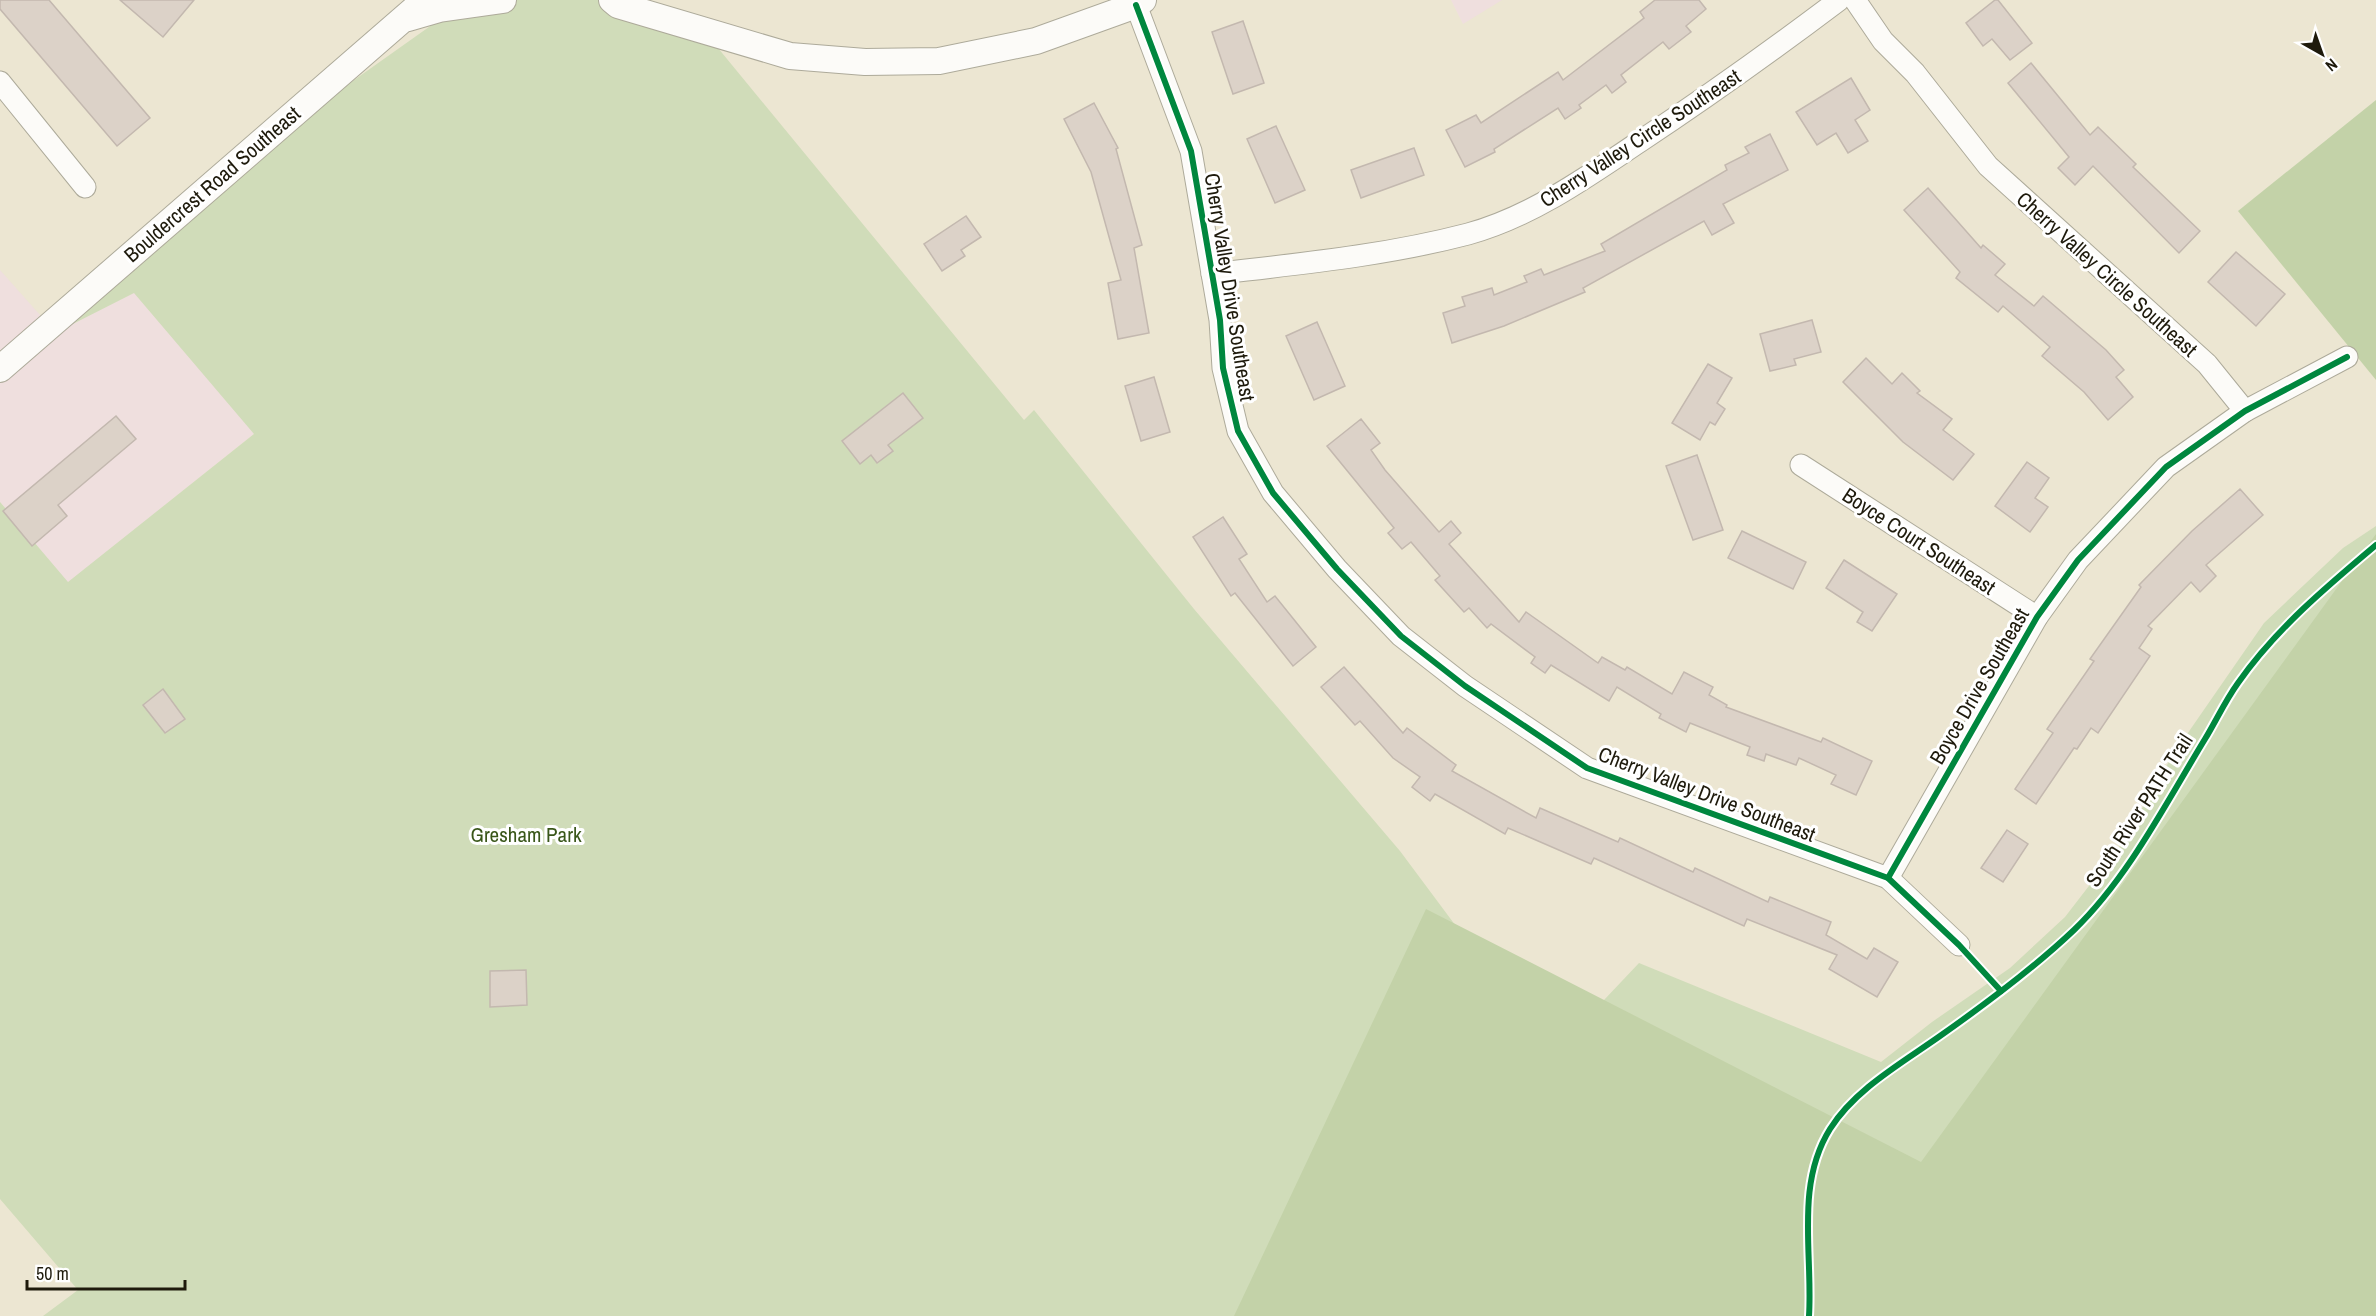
<svg xmlns="http://www.w3.org/2000/svg" width="2376" height="1316" font-family="'Archivo Narrow',sans-serif">
<rect width="100%" height="100%" fill="#ece6d2"/>
<!-- commercial -->
<g fill="#efdfde">
<polygon points="1451,0 1502,0 1463,24"/>
<polygon points="0,270 56,333 134,292 255,433 68,583 0,502"/>
</g>
<!-- green -->
<polygon fill="#d0dcb9" points="467,0 612,0 695,20 1024,420 1034,410 1194,609 1400,851 1552,1055 1639,963 1881,1062 1932,1022 2010,968 2065,917 2122,843 2174,753 2264,623 2343,548 2376,526 2376,1316 43,1316 78,1290 0,1199 0,502 68,582 254,434 134,293 55,333 271,139"/>
<!-- forest -->
<g fill="#c3d2a8">
<polygon points="2376,100 2376,380 2238,211"/>
<polygon points="2376,534 2376,1316 1234,1316 1426,909 1921,1162"/>
</g>
<!-- building -->
<g fill="#dcd2c8" stroke="#c3b8af" stroke-width="1.5">
<polygon points="0,0 49,0 150,118 117,146 0,9"/>
<polygon points="120,0 194,0 163,37"/>
<polygon points="1655,0 1699,0 1706,9 1686,26 1691,32 1669,49 1663,42 1621,75 1626,82 1612,93 1606,85 1579,105 1581,108 1565,119 1558,108 1494,149 1495,152 1465,167 1446,130 1476,115 1481,123 1558,72 1563,80 1644,18 1640,12"/>
<polygon points="1995,0 1998,0 2032,43 2010,60 1992,39 1983,46 1966,23"/>
<polygon points="1243,21 1264,83 1233,94 1212,32"/>
<polygon points="2031,63 2090,135 2098,127 2136,164 2133,167 2200,231 2179,253 2093,166 2075,185 2058,168 2069,157 2008,83"/>
<polygon points="1851,78 1870,110 1855,120 1868,141 1848,153 1836,133 1817,145 1796,112"/>
<polygon points="1094,103 1118,148 1116,149 1142,245 1134,248 1149,333 1118,339 1108,283 1121,280 1091,172 1064,119"/>
<polygon points="1276,126 1305,190 1275,203 1247,139"/>
<polygon points="1770,134 1788,170 1723,204 1734,223 1712,235 1704,221 1583,288 1585,292 1504,326 1452,343 1443,313 1465,306 1462,297 1492,288 1494,295 1527,282 1524,276 1541,269 1544,275 1605,251 1601,244 1727,170 1725,165 1749,153 1745,147"/>
<polygon points="1414,148 1424,175 1361,198 1351,170"/>
<polygon points="1928,188 1981,248 1983,245 2005,264 1995,275 2034,306 2043,296 2106,350 2124,370 2116,377 2133,397 2108,420 2084,392 2042,356 2050,347 2003,306 1998,312 1956,278 1960,272 1904,210"/>
<polygon points="966,216 981,237 961,250 965,256 942,271 924,244"/>
<polygon points="2236,252 2285,294 2256,326 2208,282"/>
<polygon points="1812,320 1821,352 1794,359 1796,365 1770,371 1760,334"/>
<polygon points="1317,322 1345,386 1314,400 1286,336"/>
<polygon points="1866,358 1892,384 1902,373 1920,391 1917,393 1952,419 1943,430 1974,454 1953,480 1903,442 1843,382"/>
<polygon points="1708,364 1732,378 1717,403 1725,409 1715,425 1710,422 1700,440 1672,423"/>
<polygon points="1154,377 1170,432 1141,441 1125,386"/>
<polygon points="903,393 923,418 888,445 893,451 877,463 871,455 860,464 842,441"/>
<polygon points="116,416 136,439 58,505 67,516 32,546 3,511"/>
<polygon points="1361,419 1380,443 1371,450 1385,470 1439,532 1451,521 1461,533 1449,544 1519,622 1526,612 1598,663 1602,657 1625,670 1627,667 1672,694 1684,672 1713,687 1709,695 1727,705 1726,707 1821,742 1823,738 1872,761 1856,795 1831,784 1836,775 1799,758 1796,765 1766,754 1764,761 1747,755 1750,747 1690,723 1686,732 1659,718 1661,714 1617,687 1609,701 1551,665 1545,673 1531,663 1535,657 1491,624 1487,628 1469,608 1464,612 1435,580 1440,576 1411,542 1402,549 1388,533 1394,528 1327,446"/>
<polygon points="1697,455 1723,530 1693,540 1666,466"/>
<polygon points="2027,462 2049,478 2035,498 2048,507 2030,532 1995,506"/>
<polygon points="2240,489 2263,515 2206,565 2216,576 2200,592 2191,582 2148,626 2152,629 2139,648 2150,656 2098,733 2091,728 2077,749 2074,748 2036,804 2015,789 2053,733 2047,729 2094,661 2090,659 2141,587 2139,585 2192,531"/>
<polygon points="1223,517 1247,554 1239,559 1267,602 1275,596 1316,647 1293,666 1235,593 1231,596 1193,537"/>
<polygon points="1742,531 1806,562 1793,589 1728,558"/>
<polygon points="1844,560 1897,594 1872,631 1857,622 1863,612 1826,588"/>
<polygon points="1344,667 1403,733 1407,728 1456,765 1452,771 1536,818 1540,808 1618,842 1620,838 1693,872 1695,868 1768,902 1770,897 1831,922 1826,935 1867,959 1874,948 1898,962 1877,997 1829,969 1837,955 1747,919 1744,926 1594,858 1591,864 1508,828 1505,834 1435,794 1430,801 1412,787 1420,777 1393,758 1360,721 1355,725 1321,687"/>
<polygon points="163,689 185,719 165,733 143,705"/>
<polygon points="2007,830 2028,844 2003,882 1981,868"/>
<polygon points="526,970 527,1005 490,1007 490,971"/>
</g>
<g fill="none" stroke-linecap="round" stroke-linejoin="round">
<defs>
<g id="minor">
<polyline points="1855,0 1883,41 1915,73 1988,166 2207,364 2245,411"/>
<polyline points="1136,5 1191,151 1220,320 1223,368 1238,431 1273,493 1337,569 1401,636 1465,686 1587,768 1888,878 1959,945"/>
<polyline points="0,82 85,187"/>
<path d="M 1212,274 C 1297,264 1384,256 1468,234 C 1530,217 1586,178 1639,142 C 1707,97 1774,49 1839,0"/>
<polyline points="1801,465 2037,617"/>
<polyline points="1888,878 2037,617 2078,560 2166,467 2245,411 2347,357"/>
</g>
<g id="tertiary">
<polyline points="612,0 618,5 790,56 865,62 939,61 1036,41 1136,5 1143,0"/>
<polyline points="408,18 439,9 503,0"/>
<polyline points="0,369 425,0"/>
</g>
</defs>
<!-- minor casing -->
<use href="#minor" stroke="#adaa9a" stroke-width="23"/>
<!-- tertiary casing -->
<use href="#tertiary" stroke="#adaa9a" stroke-width="28"/>
<!-- minor -->
<use href="#minor" stroke="#fcfbf8" stroke-width="21"/>
<!-- tertiary -->
<use href="#tertiary" stroke="#fcfbf8" stroke-width="26"/>
<defs>
<g id="cycleway">
<polyline points="1136,5 1191,151 1220,320 1223,368 1238,431 1273,493 1337,569 1401,636 1465,686 1587,768 1888,878 1959,945 2001,991"/>
<polyline points="1888,878 2037,617 2078,560 2166,467 2245,411 2347,357"/>
<path d="M 1809,1316 C 1813,1254 1795,1185 1830,1129 C 1855,1089 1902,1063 1940,1036 C 1987,1003 2033,969 2074,930 C 2128,878 2166,803 2205,739 C 2216,721 2225,701 2238,683 C 2276,629 2326,587 2376,545"/>
</g>
</defs>
<!-- cycleway casing -->
<use href="#cycleway" stroke="#fff" stroke-width="10"/>
<!-- cycleway -->
<use href="#cycleway" stroke="#00873e" stroke-width="6"/>
</g>
<g text-anchor="middle" dominant-baseline="central" stroke-width="6" stroke-linejoin="round" paint-order="stroke">
<!-- street labels -->
<g font-size="21" fill="#1e1a0c" stroke="#fff">
<text transform="translate(1640 138) rotate(-33)">Cherry Valley Circle Southeast</text>
<text transform="translate(212 184) rotate(-41)">Bouldercrest Road Southeast</text>
<text transform="translate(2107 274) rotate(42)">Cherry Valley Circle Southeast</text>
<text transform="translate(1230 287) rotate(81)">Cherry Valley Drive Southeast</text>
<text transform="translate(1919 541) rotate(33)">Boyce Court Southeast</text>
<text transform="translate(1979 686) rotate(-60)">Boyce Drive Southeast</text>
<text transform="translate(1707 794) rotate(21)">Cherry Valley Drive Southeast</text>
<text transform="translate(2139 810) rotate(-57)">South River PATH Trail</text>
</g>
<!-- park labels -->
<g font-size="21" fill="#395619" stroke="#fff">
<text x="526" y="834">Gresham Park</text>
</g>
</g>
<!-- north arrow -->
<g transform="translate(2322 54) rotate(140)" stroke="#ffffff" stroke-width="4.5" paint-order="stroke">
<path d="M0-4.5L10 22L0 15L-10 22Z" fill="#1e1a0c"/>
<text y="-9" font-size="16" font-weight="bold" text-anchor="middle" fill="#1e1a0c">N</text>
</g>
<!-- scale -->
<path d="M27 1280v9h158v-9" fill="none" stroke="#1e1a0c" stroke-width="3"/>
<text x="36" y="1280" font-size="18" fill="#1e1a0c" stroke="#ffffff" stroke-width="4.5" paint-order="stroke">50 m</text>
</svg>
